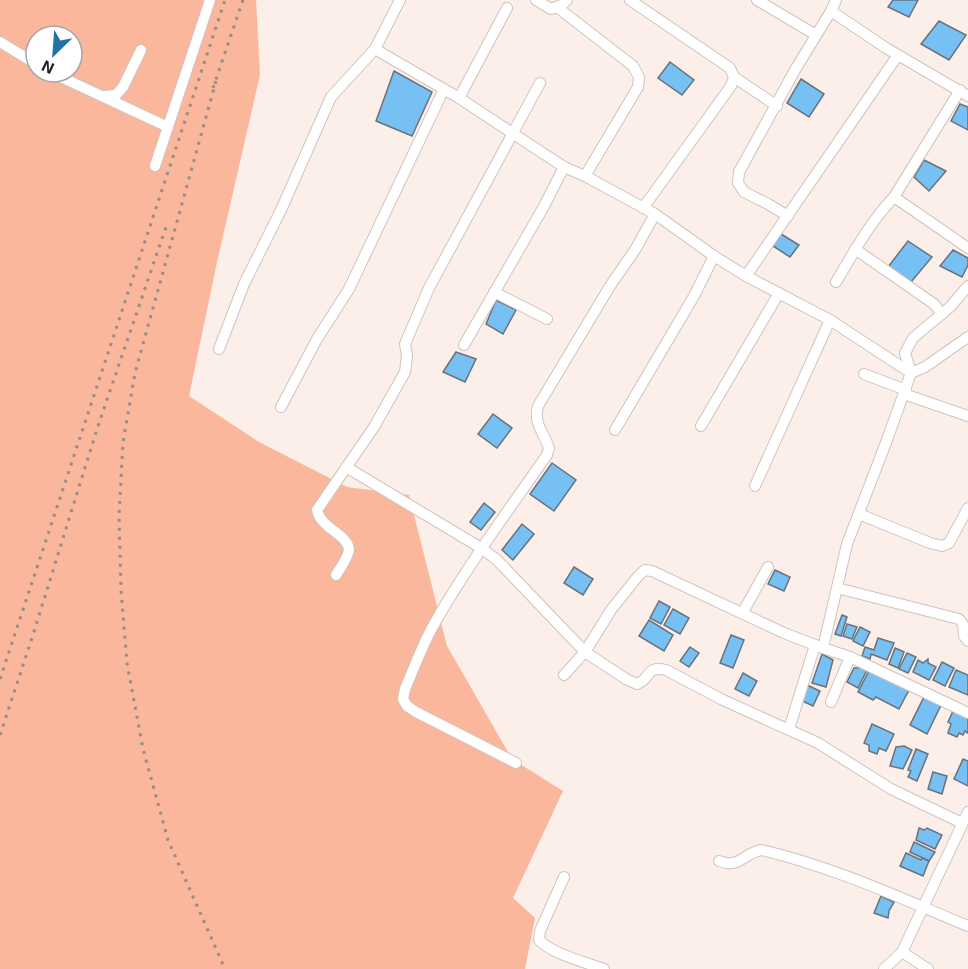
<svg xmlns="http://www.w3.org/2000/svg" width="968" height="969" font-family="'Exo 2',sans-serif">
<rect width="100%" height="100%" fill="#fceee9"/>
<!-- green -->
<path fill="#fbb79c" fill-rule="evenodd" d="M 0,0 L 256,0 L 260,75 L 217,262 L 189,396 L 259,442 L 347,487 L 409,495 L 447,646 L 512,759 L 563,791 L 513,898 L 535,918 L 525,969 L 0,969 ZM 36,36 L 72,36 L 72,72 L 36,72 Z"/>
<!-- building -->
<g fill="#77c0f3" stroke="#69727a" stroke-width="1.5">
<polygon points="893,0 918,0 909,17 888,7"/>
<polygon points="939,21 966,35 949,60 921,44"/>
<polygon points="670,62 694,80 682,95 658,78"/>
<polygon points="394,71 432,92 412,136 376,121"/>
<polygon points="801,79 824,94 809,117 787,103"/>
<polygon points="960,104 968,107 968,130 951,121"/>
<polygon points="924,160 946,171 929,191 914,177"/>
<polygon points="781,234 799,245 790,257 773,246"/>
<polygon points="908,241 932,257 911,282 888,267"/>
<polygon points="953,250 968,258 968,265 962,277 940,266"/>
<polygon points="496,300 516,310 503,334 486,324"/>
<polygon points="456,352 476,359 465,382 443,372"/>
<polygon points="493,414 512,428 497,448 478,434"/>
<polygon points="552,463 576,480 554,511 530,494"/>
<polygon points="484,503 495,512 481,530 470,522"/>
<polygon points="522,524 534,534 513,560 502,550"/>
<polygon points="574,567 593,579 583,595 564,583"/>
<polygon points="775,570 790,577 784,591 768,584"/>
<polygon points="659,601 670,607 661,624 650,618"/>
<polygon points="673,609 689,618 680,634 664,625"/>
<polygon points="842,615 847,617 841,636 835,634"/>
<polygon points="649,620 673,635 664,651 639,636"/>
<polygon points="847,624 857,627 852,639 843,636"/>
<polygon points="860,627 870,632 863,646 853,641"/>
<polygon points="731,635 744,640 733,668 720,663"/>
<polygon points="878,638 894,643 887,660 871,654 870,659 862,656 865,647 874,650"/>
<polygon points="690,647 699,653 689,667 680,661"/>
<polygon points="895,648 904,652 898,668 889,664"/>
<polygon points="907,653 916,657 908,673 899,669"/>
<polygon points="822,654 833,660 826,687 812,683"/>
<polygon points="928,659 928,663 936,667 929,680 913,672 918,660 923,663"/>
<polygon points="942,662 954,668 945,686 933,680"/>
<polygon points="861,664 868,668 858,688 847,682 854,668 858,668"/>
<polygon points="871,667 910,688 899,709 876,697 873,700 858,692"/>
<polygon points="956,670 968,675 968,695 949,687"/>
<polygon points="743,673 757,681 749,696 735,689"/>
<polygon points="807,685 820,691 813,706 800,700"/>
<polygon points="924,697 941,705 927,734 910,725"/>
<polygon points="953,711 968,718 968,731 967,733 965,731 963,735 959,733 957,737 948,733 951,724 948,722"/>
<polygon points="872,724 894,734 886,751 879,748 877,754 869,751 869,745 864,743"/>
<polygon points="904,746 912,750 903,769 890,766 896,747"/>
<polygon points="916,749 928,754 917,781 908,777 911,771 908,770"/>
<polygon points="963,759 968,761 968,786 954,779"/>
<polygon points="933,772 947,776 942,794 928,789"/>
<polygon points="919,828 924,830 927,828 942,835 935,849 916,840"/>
<polygon points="914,842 935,852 929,861 910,852"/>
<polygon points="906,853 921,860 922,858 929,861 923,876 900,866"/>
<polygon points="881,896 894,902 889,911 888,918 874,913"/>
</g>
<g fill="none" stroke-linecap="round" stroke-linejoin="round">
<defs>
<g id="minor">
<polyline points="536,0 551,9 562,5 567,0"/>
<polyline points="630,0 730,68 734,77 731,86 643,208"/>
<polyline points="757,0 816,35"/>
<polyline points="836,0 831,11 886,48 968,96"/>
<polyline points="557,7 633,66 639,77 638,87 585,176"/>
<polyline points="0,42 36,64"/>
<polyline points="375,49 459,98 564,167 585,176 655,214 714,256 746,276 830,320 911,373"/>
<polyline points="50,72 168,127"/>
<polyline points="734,77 777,106"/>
<polyline points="105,96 116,95 123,87 141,50"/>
<polyline points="459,98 507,8"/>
<polyline points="155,166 210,0"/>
<polyline points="894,197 960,90"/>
<polyline points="788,216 768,204 744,192 738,183 739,172 795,70 831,11"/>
<polyline points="855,249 934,304 942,314"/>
<polyline points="746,276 898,55"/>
<path d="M 836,282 C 854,252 870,222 894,197 L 968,248"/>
<polyline points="494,292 547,319"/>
<polyline points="464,345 543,208 564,167"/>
<polyline points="219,349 244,284 281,210 331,97 375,49 400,0"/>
<polyline points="911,373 905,353 913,338 950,307 968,286"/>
<polyline points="864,374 906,390"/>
<polyline points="904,394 968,416"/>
<polyline points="281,407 317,339 349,289 444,89"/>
<polyline points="701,426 779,293"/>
<polyline points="615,430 694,296 714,256"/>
<polyline points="346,467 481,548 497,560 585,652 564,675"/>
<polyline points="755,486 830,320"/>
<polyline points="859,514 930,543 942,546 949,543 968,508"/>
<path d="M 336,575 C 340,568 348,558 349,550 C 349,535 320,528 317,510 L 374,427 L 405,372 L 407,356 L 405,344 L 429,288 L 540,83"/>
<polyline points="837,588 959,619 963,624 964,636 968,641"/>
<polyline points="743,612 768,567"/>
<path d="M 823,648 L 784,633 L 652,571 L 645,570 L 639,575 L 611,610 L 585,652 L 626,679 L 637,684 C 651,679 646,665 666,670 L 723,700 L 818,743 L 891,789 L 962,823"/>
<polyline points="850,657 968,713"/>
<polyline points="831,702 850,657 823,648 847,544 887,440 911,373 925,367 968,337"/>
<polyline points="789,729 815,645"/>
<path d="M 516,763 L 416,712 L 407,706 L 403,699 L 405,689 C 414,668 422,646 433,626 C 467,566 508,511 547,455 L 549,448 C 544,433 533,423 538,406 L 610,286 L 635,250 L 655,214"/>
<path d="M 719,861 C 740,869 743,853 762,850 C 834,867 900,898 968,926"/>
<path d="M 564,877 L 540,931 L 539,940 C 552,954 585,962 604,969"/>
<polyline points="902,952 928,969"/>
<polyline points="884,969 902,952 968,812"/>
</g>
</defs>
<!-- minor casing -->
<use href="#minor" stroke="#d0c3be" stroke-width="12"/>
<!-- minor -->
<use href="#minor" stroke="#fff" stroke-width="10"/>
<!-- rail -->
<g stroke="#968c89" stroke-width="3" stroke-dasharray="3 6" stroke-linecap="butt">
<polyline points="216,81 135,373 123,442 119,516 121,590 127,663 143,749 168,840 225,969"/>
<polyline points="213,88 243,0"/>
<polyline points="0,679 225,0"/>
<polyline points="0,735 32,638 97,429 167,224"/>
</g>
</g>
<!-- north arrow -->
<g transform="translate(54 54) rotate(205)"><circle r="28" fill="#ffffff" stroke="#a7a5a5" stroke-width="1.5"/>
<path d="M0-4.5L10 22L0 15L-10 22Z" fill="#2173a4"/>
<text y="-9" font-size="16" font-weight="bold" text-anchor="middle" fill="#231f1d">N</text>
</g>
</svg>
